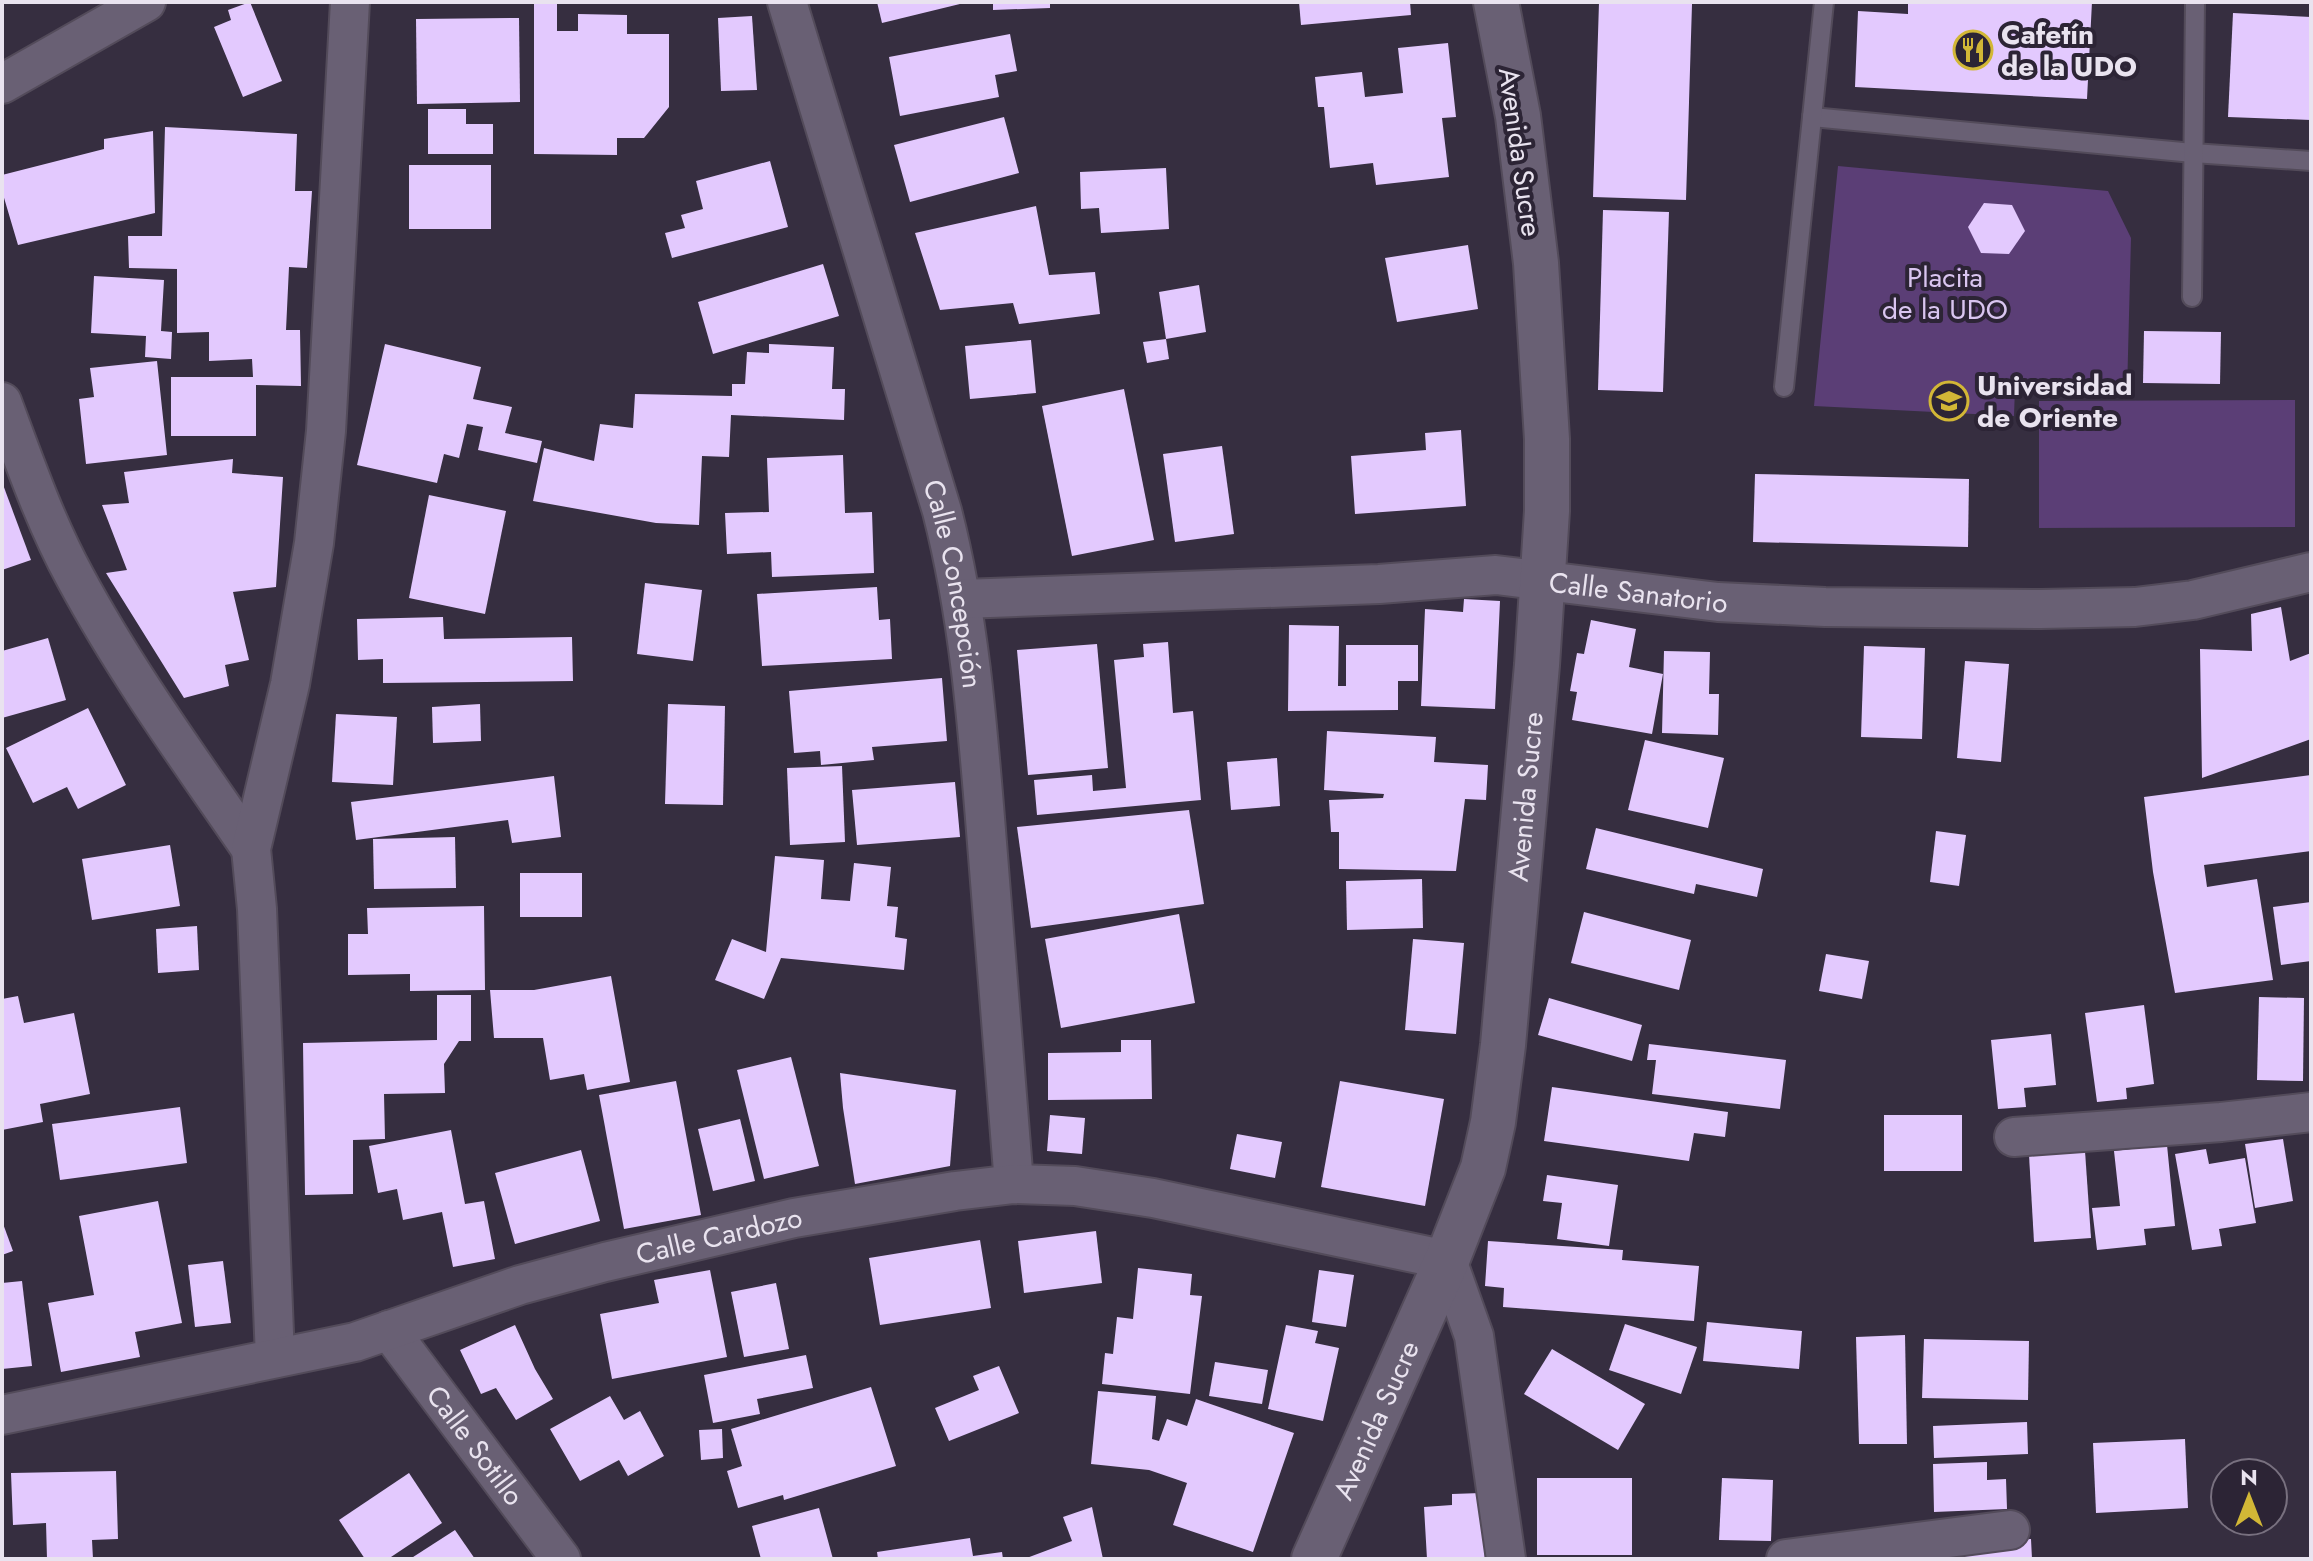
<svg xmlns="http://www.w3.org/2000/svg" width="2313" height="1561" font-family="Jost,sans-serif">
<rect width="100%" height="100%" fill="#362e40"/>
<!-- green -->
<g fill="#5b3e76">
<polygon points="1838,166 2108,191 2131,238 2127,393 2015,387 2014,416 1814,406"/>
<polygon points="2295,400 2295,527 2039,528 2039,401"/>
</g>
<!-- building -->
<g fill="#e3c9fe">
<polygon points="250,2 282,81 243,97 214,27 231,20 228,10"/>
<polygon points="534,2 557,2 557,31 578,31 578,14 627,15 627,34 669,34 669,107 644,138 617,138 617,155 534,154"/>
<polygon points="877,2 964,2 964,3 882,23"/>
<polygon points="993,2 1050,2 1050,8 993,10"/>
<polygon points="1299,2 1410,2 1411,15 1301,25"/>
<polygon points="1599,2 1692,4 1686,200 1593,197"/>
<polygon points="1908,2 2092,2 2087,99 1855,87 1858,11 1908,14"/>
<polygon points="2233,13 2311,17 2311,120 2228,117"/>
<polygon points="752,16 757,90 721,91 718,18"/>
<polygon points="519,18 520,102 417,104 416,19"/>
<polygon points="1010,34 1017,71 995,75 999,97 900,116 889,57"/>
<polygon points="1448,43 1456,117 1442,118 1449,177 1376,185 1373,163 1330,168 1324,107 1318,107 1315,77 1362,72 1365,97 1403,93 1398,48"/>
<polygon points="428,109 466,109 466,124 493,124 493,154 428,154"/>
<polygon points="1004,117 1019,173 910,202 894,145"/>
<polygon points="165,127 297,134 295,191 312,191 307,268 289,267 286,330 300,330 301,386 256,385 256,436 171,436 171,377 253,377 252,359 209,361 209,332 177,333 177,269 129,268 128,236 162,236"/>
<polygon points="153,131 155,213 18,245 2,191 2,175 104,149 104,139"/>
<polygon points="770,161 788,227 672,258 665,233 685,228 681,215 703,209 696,181"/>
<rect x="409" y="165" width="82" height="64"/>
<polygon points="1166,168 1169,229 1101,233 1099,208 1081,209 1080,172"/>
<polygon points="1984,203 2012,205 2025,231 2009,254 1981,253 1968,227"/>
<polygon points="1036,206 1049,275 1095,272 1100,314 1019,324 1013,303 940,310 915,233"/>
<polygon points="1603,210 1669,212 1663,392 1598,390"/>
<polygon points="1468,245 1478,309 1397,322 1385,258"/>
<polygon points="823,264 839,316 713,354 698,302"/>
<polygon points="94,276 164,280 161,331 172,332 171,359 145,357 146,336 91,333"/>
<polygon points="1199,285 1206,332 1166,339 1159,292"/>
<polygon points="2144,331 2221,332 2220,384 2143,383"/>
<polygon points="1166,339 1169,359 1147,363 1143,342"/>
<polygon points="1031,340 1036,393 970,399 965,346"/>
<polygon points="385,344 481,367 473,399 512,407 505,433 542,441 537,463 478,450 483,427 467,424 459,458 444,454 437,483 357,465"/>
<polygon points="769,344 834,347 832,389 845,389 844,420 731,415 729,457 702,456 699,525 656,523 533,501 544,448 594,461 600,424 633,428 635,394 732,396 732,384 745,384 747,352 769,353"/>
<polygon points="157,361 167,455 86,464 79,399 94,397 90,368"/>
<polygon points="1124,389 1154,540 1072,556 1042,406"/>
<polygon points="1461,430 1466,506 1355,514 1351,456 1426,450 1425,433"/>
<polygon points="1222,446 1234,534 1175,542 1163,454"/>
<polygon points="843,455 845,513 872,512 874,573 772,577 771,552 727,554 725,513 769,512 767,458"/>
<polygon points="233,459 232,473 283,477 276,587 233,592 249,660 225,665 229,686 184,698 106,573 127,570 102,505 129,503 124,472"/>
<polygon points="1755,474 1969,479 1968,547 1753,542"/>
<polygon points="2,482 31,560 2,570"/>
<polygon points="429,495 506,511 485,614 409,598"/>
<polygon points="645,583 702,590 693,661 637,654"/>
<polygon points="877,587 879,620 890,619 892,659 762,666 757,594"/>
<polygon points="1464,599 1500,601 1495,709 1421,706 1425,609 1463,612"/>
<polygon points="2281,607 2290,661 2311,653 2311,739 2202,778 2200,649 2252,651 2251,614"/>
<polygon points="443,617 444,639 572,637 573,681 383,683 383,659 358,660 357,619"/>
<polygon points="1591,620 1636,629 1629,667 1663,674 1652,734 1572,720 1577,692 1570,691 1577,653 1584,654"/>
<polygon points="1289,625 1339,626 1338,686 1346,686 1346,645 1418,645 1418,681 1398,681 1398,710 1288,711"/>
<polygon points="48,638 66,700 2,718 2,651"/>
<polygon points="1168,642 1173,713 1193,711 1201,800 1037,815 1034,780 1092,775 1093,791 1126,788 1114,660 1144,657 1143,644"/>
<polygon points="1097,644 1108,768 1028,775 1017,650"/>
<polygon points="1864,646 1925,648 1922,739 1861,737"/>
<polygon points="1664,651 1710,652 1709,694 1719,694 1718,735 1662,733"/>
<polygon points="1965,661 2009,664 2001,762 1957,758"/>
<polygon points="942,678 947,741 872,747 874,760 821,765 820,751 794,753 789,691"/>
<polygon points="480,704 481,741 433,743 432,707"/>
<polygon points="668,704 725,706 723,805 665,804"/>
<polygon points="88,708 126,785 78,809 67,787 33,803 6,748"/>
<polygon points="336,714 397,717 393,785 332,782"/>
<polygon points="1327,731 1436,737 1434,762 1488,765 1486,800 1465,799 1456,871 1339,869 1339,832 1331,832 1329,800 1383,798 1384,794 1324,790"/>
<polygon points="1645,740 1724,758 1708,828 1628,810"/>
<polygon points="1277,758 1280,806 1231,810 1227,762"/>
<polygon points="842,766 845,842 790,845 787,768"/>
<polygon points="2311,775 2311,851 2204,865 2207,887 2257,879 2273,980 2175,993 2153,872 2144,797"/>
<polygon points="554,776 561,837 512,843 508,820 356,840 351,802"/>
<polygon points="955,782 960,837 857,845 852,790"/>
<polygon points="1189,810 1204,904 1031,928 1017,827"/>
<polygon points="1596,828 1763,869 1757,897 1696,884 1694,894 1586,869"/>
<polygon points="1936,831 1966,835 1959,886 1930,882"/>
<polygon points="455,837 456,888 374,889 373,839"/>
<polygon points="170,845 180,906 92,920 82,859"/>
<polygon points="775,856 824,860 821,899 850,901 854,863 891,867 887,906 898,907 895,937 907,939 904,970 781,958 764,999 715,980 732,939 766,952"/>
<rect x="520" y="873" width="62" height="44"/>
<polygon points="1422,879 1423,928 1347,930 1346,881"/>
<polygon points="2311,902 2311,961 2281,965 2273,907"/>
<polygon points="484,906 485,990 410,991 410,974 348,975 348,934 368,934 367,908"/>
<polygon points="1584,912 1691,940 1679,990 1571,963"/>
<polygon points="1179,914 1195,1003 1061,1028 1045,939"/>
<polygon points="197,926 199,970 158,973 156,929"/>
<polygon points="1413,939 1464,943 1456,1034 1405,1030"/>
<polygon points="1826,954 1869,961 1862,999 1819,991"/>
<polygon points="611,976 630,1082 587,1090 584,1074 550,1080 543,1038 494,1038 490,990 534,990"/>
<polygon points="437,995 471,995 471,1041 459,1041 444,1064 445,1093 384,1094 385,1139 353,1140 353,1194 305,1195 303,1043 437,1040"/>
<polygon points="18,996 24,1023 74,1013 90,1094 40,1104 43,1122 2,1130 2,999"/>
<polygon points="2259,997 2304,998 2303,1081 2257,1080"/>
<polygon points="1549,998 1642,1025 1632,1061 1538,1035"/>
<polygon points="2144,1005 2154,1084 2126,1088 2127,1099 2097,1102 2085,1013"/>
<polygon points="2051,1034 2056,1085 2024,1088 2026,1107 1998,1109 1991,1040"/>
<polygon points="1121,1040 1151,1040 1152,1099 1048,1100 1048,1053 1121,1052"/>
<polygon points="1649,1044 1786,1060 1780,1109 1652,1094 1656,1060 1647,1060"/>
<polygon points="791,1057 819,1166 764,1179 737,1070"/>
<polygon points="840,1073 956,1090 950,1166 855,1184 843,1108"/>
<polygon points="676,1081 701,1215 624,1229 599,1095"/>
<polygon points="1340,1081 1444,1099 1425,1206 1321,1187"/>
<polygon points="1552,1087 1728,1112 1725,1137 1694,1133 1689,1161 1544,1141"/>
<polygon points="180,1107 187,1163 60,1180 52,1124"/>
<polygon points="1050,1115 1085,1118 1082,1154 1047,1151"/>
<rect x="1884" y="1115" width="78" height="56"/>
<polygon points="740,1119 755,1181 713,1191 698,1129"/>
<polygon points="451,1130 465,1204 484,1201 495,1259 453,1267 442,1212 403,1220 397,1189 378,1193 369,1146"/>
<polygon points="1237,1134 1282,1142 1275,1178 1230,1169"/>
<polygon points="2283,1139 2293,1201 2255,1208 2245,1144"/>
<polygon points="2167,1145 2175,1226 2144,1229 2146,1245 2097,1250 2092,1208 2120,1206 2114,1151"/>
<polygon points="2206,1149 2209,1164 2245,1158 2256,1223 2219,1229 2222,1246 2192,1250 2175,1154"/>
<polygon points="581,1150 600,1221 515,1244 495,1173"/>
<polygon points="2085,1151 2091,1238 2034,1242 2029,1155"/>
<polygon points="1547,1175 1618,1185 1609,1246 1557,1239 1562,1203 1543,1201"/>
<polygon points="158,1201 182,1323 135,1332 140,1357 61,1372 48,1303 94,1295 79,1216"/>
<polygon points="2,1221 13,1251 2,1255"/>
<polygon points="1096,1231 1102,1283 1024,1293 1018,1241"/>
<polygon points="980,1240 991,1308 880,1325 869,1258"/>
<polygon points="1488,1241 1623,1250 1622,1260 1699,1266 1694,1321 1503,1307 1504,1288 1485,1286"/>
<polygon points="223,1261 231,1323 195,1327 188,1265"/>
<polygon points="1138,1268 1192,1274 1190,1295 1202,1296 1190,1394 1102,1384 1105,1353 1113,1354 1117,1317 1133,1319"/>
<polygon points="710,1270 727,1357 612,1379 600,1314 659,1303 654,1280"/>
<polygon points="1319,1270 1354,1275 1346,1327 1312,1322"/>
<polygon points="22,1281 32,1366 2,1369 2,1283"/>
<polygon points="776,1283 789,1349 744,1357 731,1292"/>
<polygon points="1707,1322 1802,1331 1799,1369 1703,1361"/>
<polygon points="1625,1324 1697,1347 1681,1394 1609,1370"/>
<polygon points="515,1325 535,1369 553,1399 516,1420 496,1388 481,1394 460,1350"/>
<polygon points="1286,1325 1318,1331 1315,1343 1339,1348 1323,1421 1268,1409"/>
<polygon points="1905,1335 1907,1444 1859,1444 1856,1337"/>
<polygon points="1924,1339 2029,1341 2028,1400 1922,1398"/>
<polygon points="1552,1349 1645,1404 1618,1450 1524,1394"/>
<polygon points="806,1355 813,1388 757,1399 760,1414 713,1423 704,1375"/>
<polygon points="1215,1362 1268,1370 1262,1404 1209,1396"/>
<polygon points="999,1366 1019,1413 949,1441 935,1408 979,1390 973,1376"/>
<polygon points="871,1387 896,1466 784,1500 783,1495 738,1508 727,1471 742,1466 731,1429"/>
<polygon points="1098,1391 1156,1396 1152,1439 1159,1441 1167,1419 1187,1426 1196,1399 1294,1433 1253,1552 1173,1525 1187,1483 1149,1470 1091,1464"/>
<polygon points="610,1396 624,1420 640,1411 664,1456 628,1476 619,1460 580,1481 550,1429"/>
<polygon points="2027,1422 2028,1454 1934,1458 1933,1426"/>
<polygon points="722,1429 723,1458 701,1460 699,1430"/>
<polygon points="2185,1439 2188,1508 2096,1513 2093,1443"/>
<polygon points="1987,1462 1987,1480 2006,1479 2007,1509 1934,1512 1933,1464"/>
<polygon points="116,1471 118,1539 92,1540 93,1559 47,1559 46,1523 13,1525 11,1473"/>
<polygon points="409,1473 442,1523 388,1559 365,1559 339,1520"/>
<rect x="1537" y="1478" width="95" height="77"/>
<polygon points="1722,1478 1773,1480 1771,1541 1719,1540"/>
<polygon points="1481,1493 1485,1559 1427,1559 1424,1507 1452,1505 1452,1494"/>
<polygon points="1092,1507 1103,1559 1024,1559 1072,1541 1063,1517"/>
<polygon points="819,1508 833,1559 761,1559 752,1526"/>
<polygon points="455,1530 475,1559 410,1559"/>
<polygon points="970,1538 973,1556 1002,1552 1003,1559 878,1559 877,1552"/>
<polygon points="2031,1539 2032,1559 1948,1559 1948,1557 1970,1555 1969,1542"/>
</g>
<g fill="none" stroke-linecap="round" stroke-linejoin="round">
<defs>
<g id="service">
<polyline points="1812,117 2193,153 2311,161"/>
<polyline points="2192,297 2195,2"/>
<polyline points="1784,387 1824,2"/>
</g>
<g id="minor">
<path id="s1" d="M 787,2 L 942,511 C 970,620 978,731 987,843 C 996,957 1005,1071 1014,1184"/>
<polyline points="2,84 146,2"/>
<path d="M 2,402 C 24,461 45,522 75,577 C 126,672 190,760 251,849"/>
<path id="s2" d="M 962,599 L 1379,584 L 1496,575 L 1718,602 L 1825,607 L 2041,609 L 2135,607 L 2193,600 L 2311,572"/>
<polyline points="2014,1137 2221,1122 2311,1112"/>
<path id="s3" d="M 389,1330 L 561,1559"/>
<polyline points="275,1358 257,909 251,849 290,684 314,543 326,431 350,2"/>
<path id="s4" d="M 2,1415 L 355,1342 L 520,1285 L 605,1262 L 794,1218 L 955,1191 L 1014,1184 L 1075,1186 L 1153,1198 L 1447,1260 L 1474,1336 L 1506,1559"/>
<polyline points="1786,1559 2010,1530"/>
</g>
<g id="tertiary">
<path id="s5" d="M 1314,1559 L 1447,1260 L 1483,1168 L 1493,1122 L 1503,1045 L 1537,665 L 1547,511 L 1547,439 L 1536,263 L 1518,116 L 1496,2"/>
</g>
</defs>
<!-- service casing -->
<use href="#service" stroke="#534b5a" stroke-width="22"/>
<!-- minor casing -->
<use href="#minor" stroke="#534b5a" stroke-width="42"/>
<!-- tertiary casing -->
<use href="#tertiary" stroke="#534b5a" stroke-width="48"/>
<!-- service -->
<use href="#service" stroke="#696074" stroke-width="18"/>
<!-- minor -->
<use href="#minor" stroke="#696074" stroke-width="38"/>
<!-- tertiary -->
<use href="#tertiary" stroke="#696074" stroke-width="44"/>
</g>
<!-- icons -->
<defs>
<symbol id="restaurant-ring" viewBox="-11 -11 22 22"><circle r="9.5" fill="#2c2435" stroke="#d2b736" stroke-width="1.5"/><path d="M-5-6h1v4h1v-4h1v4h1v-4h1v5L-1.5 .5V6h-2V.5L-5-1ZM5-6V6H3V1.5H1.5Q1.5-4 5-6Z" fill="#d2b736"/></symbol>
<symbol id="university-ring" viewBox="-11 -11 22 22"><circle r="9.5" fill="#2c2435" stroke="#d2b736" stroke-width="1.5"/><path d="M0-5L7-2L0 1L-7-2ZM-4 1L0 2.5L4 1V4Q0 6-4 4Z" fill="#d2b736"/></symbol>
</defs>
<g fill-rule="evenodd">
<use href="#restaurant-ring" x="1951" y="28" width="44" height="44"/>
<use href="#university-ring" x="1927" y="379" width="44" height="44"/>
</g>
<g text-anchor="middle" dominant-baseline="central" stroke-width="8" stroke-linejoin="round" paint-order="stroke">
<!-- poi labels -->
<g font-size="28" font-weight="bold" fill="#e9e3ef" stroke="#2c2435" text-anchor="start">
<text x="2001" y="34">Cafetín<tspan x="2001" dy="32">de la UDO</tspan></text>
<text x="1977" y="385">Universidad<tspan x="1977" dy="32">de Oriente</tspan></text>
</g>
<!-- street labels -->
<g font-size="28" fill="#e9e3ef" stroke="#2c2435">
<text transform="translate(1520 152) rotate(82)">Avenida Sucre</text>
<text stroke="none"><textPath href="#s1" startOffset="606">Calle Concepción</textPath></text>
<text stroke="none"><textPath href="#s2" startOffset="678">Calle Sanatorio</textPath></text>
<text stroke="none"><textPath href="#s5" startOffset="800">Avenida Sucre</textPath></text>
<text stroke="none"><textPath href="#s4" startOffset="740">Calle Cardozo</textPath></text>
<text stroke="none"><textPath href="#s5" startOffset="152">Avenida Sucre</textPath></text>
<text stroke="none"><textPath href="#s3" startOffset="144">Calle Sotillo</textPath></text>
</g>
<!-- park labels -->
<g font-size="28" fill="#d9c5f0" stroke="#2c2435">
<text x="1945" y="277">Placita<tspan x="1945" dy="32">de la UDO</tspan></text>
</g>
</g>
<!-- border -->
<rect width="2313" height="1561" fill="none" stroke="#e9e3ef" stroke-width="8"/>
<!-- north arrow -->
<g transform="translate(2249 1497)"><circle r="38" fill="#2c2435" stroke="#78707f" stroke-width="2"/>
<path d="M0-6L14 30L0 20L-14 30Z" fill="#d2b736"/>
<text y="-12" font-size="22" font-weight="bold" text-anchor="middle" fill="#e9e3ef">N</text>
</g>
</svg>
